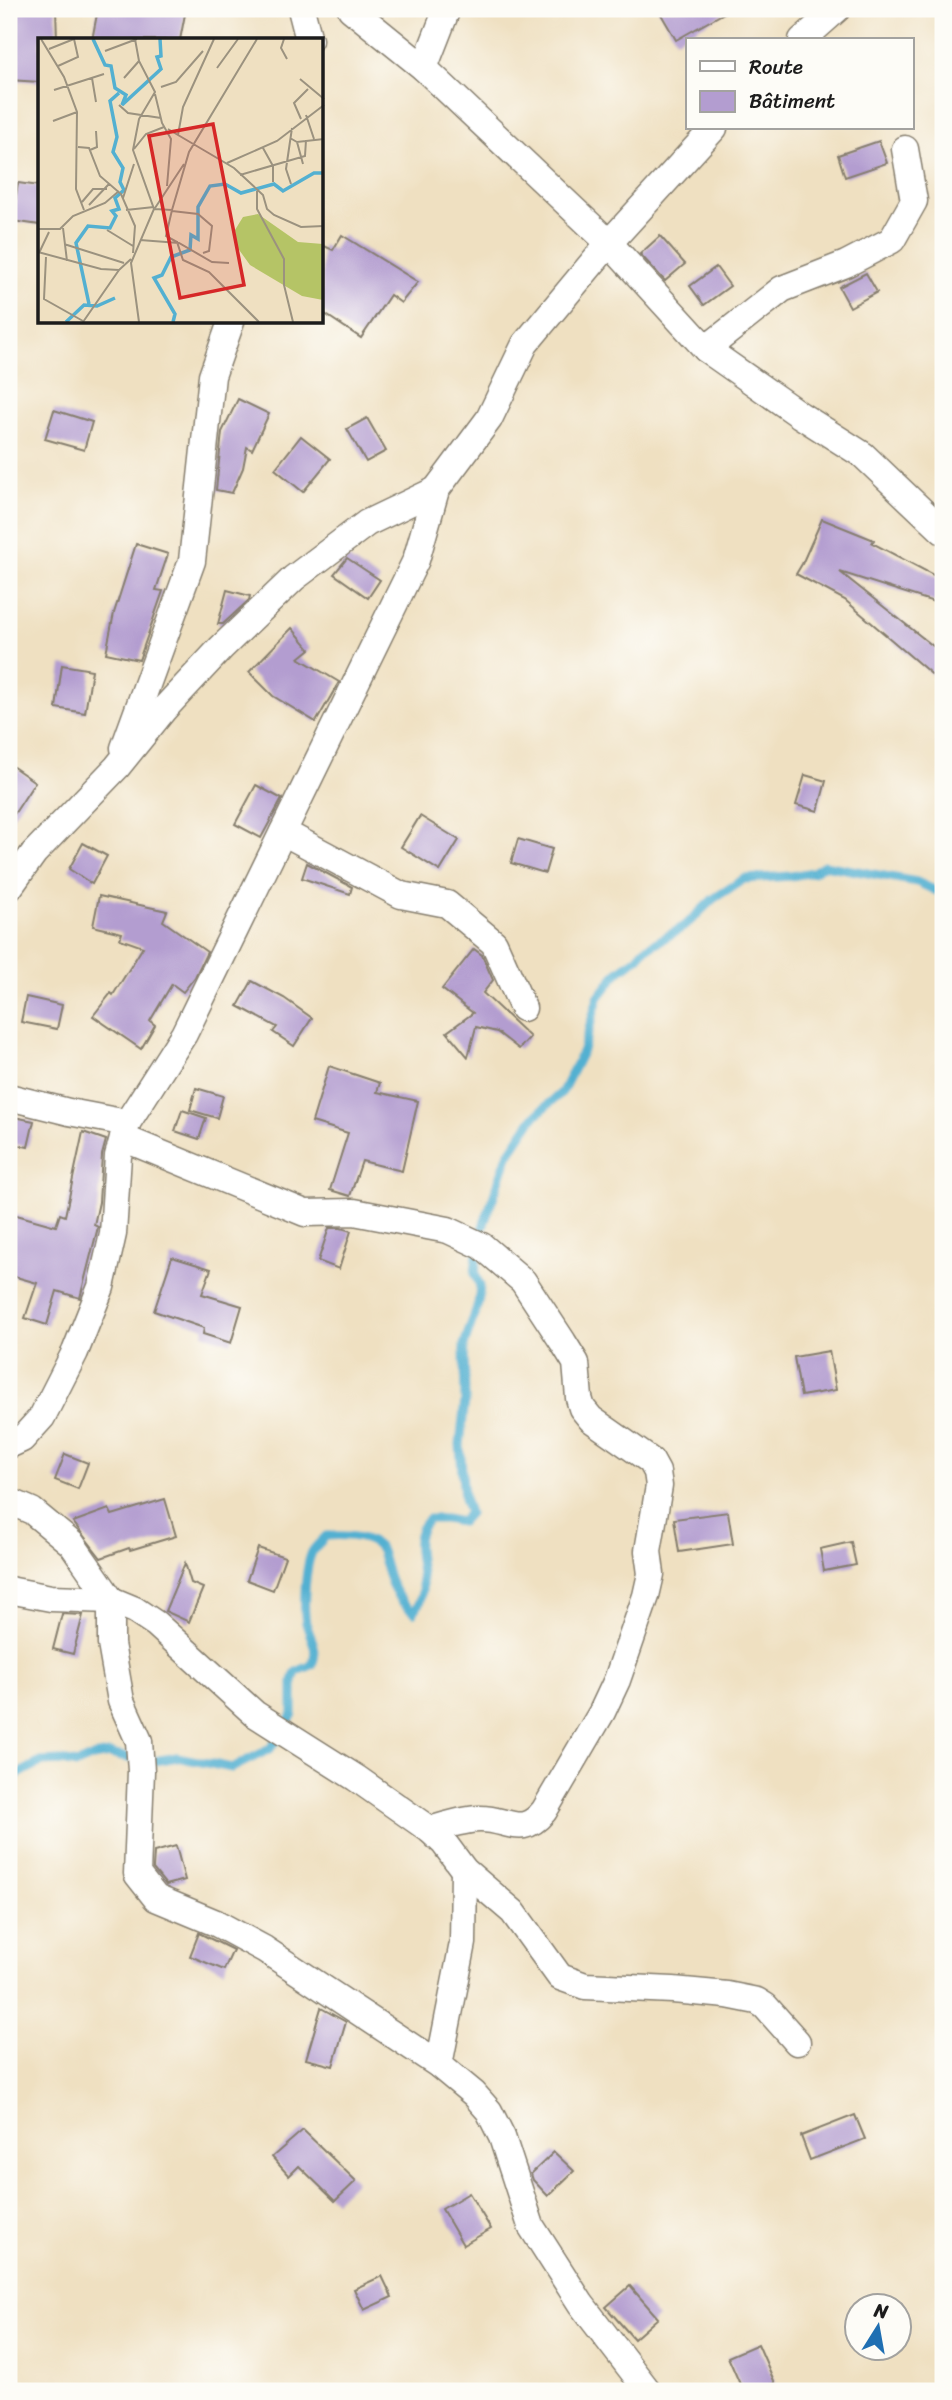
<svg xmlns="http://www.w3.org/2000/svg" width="952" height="2400" font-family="Sriracha,sans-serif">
<rect width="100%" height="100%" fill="#fdfcf7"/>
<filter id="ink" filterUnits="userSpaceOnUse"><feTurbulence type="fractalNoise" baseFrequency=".0143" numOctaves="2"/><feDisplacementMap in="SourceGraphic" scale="14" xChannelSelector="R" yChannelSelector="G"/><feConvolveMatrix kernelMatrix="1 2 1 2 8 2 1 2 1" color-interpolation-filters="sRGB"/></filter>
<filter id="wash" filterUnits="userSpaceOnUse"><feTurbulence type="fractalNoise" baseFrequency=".00686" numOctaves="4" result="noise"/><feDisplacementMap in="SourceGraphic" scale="28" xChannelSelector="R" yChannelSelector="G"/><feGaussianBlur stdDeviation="1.57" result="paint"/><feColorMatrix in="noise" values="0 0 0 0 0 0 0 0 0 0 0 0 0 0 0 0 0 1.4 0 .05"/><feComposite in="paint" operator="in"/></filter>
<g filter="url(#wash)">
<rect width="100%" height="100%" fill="#efe0c1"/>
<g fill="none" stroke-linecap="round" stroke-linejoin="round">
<!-- stream -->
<path stroke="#53b0d1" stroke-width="9" d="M 9,1779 L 41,1762 L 61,1761 L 77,1764 L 93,1757 L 109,1754 L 149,1762 L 177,1757 L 232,1768 L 270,1749 L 293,1714 L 293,1681 L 296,1672 L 312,1665 C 319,1647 311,1641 306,1623 C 303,1608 305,1567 312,1552 C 315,1546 322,1541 326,1536 C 342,1535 369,1535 380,1549 C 382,1553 384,1561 385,1565 C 391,1586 396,1599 414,1612 C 437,1584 401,1542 429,1519 L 445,1519 L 461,1522 L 469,1513 L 464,1498 L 460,1445 L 465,1400 L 464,1345 L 478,1304 L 480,1286 L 475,1274 L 478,1241 L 508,1155 L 533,1118 L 562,1092 L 583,1050 L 598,998 L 618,972 L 637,958 L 645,949 L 685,926 L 713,899 L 744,879 L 791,876 L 813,872 L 824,865 L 917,882 L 943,894"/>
</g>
<g id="blocks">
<!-- building -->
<g fill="#b39dd0">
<polygon points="9,9 56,9 57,40 40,40 40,82 9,80"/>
<polygon points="98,9 186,9 180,40 92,40"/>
<polygon points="658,9 731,9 676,40"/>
<polygon points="879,141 887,163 845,177 838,155"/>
<polygon points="18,183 40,186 40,225 12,221"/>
<polygon points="342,235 418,282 401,303 390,295 361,338 322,312 322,245 333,250"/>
<polygon points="660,236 685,264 665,281 640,254"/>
<polygon points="716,267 730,286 704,305 690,286"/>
<polygon points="866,273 877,292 850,307 839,287"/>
<polygon points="238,399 269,414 252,450 247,447 243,468 232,493 216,490 222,432"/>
<polygon points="54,410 92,422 84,450 45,439"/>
<polygon points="367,418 386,451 366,462 347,429"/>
<polygon points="301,436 330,459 303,492 275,469"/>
<polygon points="822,519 874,540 872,543 943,580 943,605 840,572 943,654 943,684 845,600 796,574 802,564"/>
<polygon points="136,544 168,554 156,590 163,591 139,660 106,653 114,613"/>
<polygon points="347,558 380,580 368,598 334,574"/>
<polygon points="227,590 250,596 249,600 223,624 218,624"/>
<polygon points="292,628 310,649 299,658 339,682 316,722 273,696 249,672"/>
<polygon points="62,665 92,670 85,713 56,708"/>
<polygon points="9,764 35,782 9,822"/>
<polygon points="805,775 826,781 818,811 796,805"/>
<polygon points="256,785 282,799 261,838 235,824"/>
<polygon points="420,816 459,840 440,871 401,847"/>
<polygon points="518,839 552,849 545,873 511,863"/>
<polygon points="83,843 107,856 92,884 69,869"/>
<polygon points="307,863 352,887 350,894 302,878"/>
<polygon points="99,896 167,911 163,921 207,952 195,977 183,992 172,984 150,1021 155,1025 141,1049 93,1016 111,993 113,995 143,947 120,939 122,933 93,926"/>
<polygon points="474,949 482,955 493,980 483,993 530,1037 519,1049 497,1032 476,1027 468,1057 447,1032 473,1013 442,989"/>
<polygon points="252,981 284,998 312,1018 294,1046 273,1032 277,1027 238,1006"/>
<polygon points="26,997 62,1005 57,1029 21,1022"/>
<polygon points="329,1066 380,1083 377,1092 418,1101 402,1171 362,1161 350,1196 330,1190 348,1133 312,1122"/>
<polygon points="196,1088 223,1096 217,1118 190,1110"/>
<polygon points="182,1110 206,1118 199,1139 175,1131"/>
<polygon points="9,1116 34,1121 28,1147 9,1143"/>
<polygon points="83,1132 106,1140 102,1155 99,1202 94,1225 98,1227 80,1298 57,1291 47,1325 25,1318 37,1283 9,1275 9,1229 13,1214 56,1226 60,1214 65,1216"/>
<polygon points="329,1228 341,1228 351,1231 339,1269 318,1261"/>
<polygon points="172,1257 211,1269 202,1294 242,1306 231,1343 203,1334 204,1328 154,1311"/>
<polygon points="829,1351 836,1390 801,1396 794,1357"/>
<polygon points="65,1454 88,1463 78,1489 55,1480"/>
<polygon points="165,1499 176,1536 130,1550 129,1548 101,1558 73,1522 109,1509 112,1515"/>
<polygon points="728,1512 733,1544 679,1552 674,1519"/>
<polygon points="851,1542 856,1565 824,1571 820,1549"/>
<polygon points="258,1548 285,1557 273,1590 247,1580"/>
<polygon points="185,1563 191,1583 203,1588 189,1622 165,1611"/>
<polygon points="62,1614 83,1615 73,1654 53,1649"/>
<polygon points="176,1846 185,1880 166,1885 153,1869 154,1852"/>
<polygon points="199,1933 233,1950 224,1970 190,1956"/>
<polygon points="321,2008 346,2022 333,2066 306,2059"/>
<polygon points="855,2115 865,2139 810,2160 801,2136"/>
<polygon points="303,2130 356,2181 335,2201 299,2166 289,2176 272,2157"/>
<polygon points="554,2152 574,2171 548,2196 533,2180 531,2174"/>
<polygon points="469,2193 491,2229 463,2245 442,2209"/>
<polygon points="382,2276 392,2297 364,2310 354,2289"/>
<polygon points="630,2286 658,2318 634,2339 606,2307"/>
<polygon points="758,2344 775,2383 755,2391 743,2391 728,2357"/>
</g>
</g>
</g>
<g filter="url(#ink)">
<use href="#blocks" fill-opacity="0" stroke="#867e6e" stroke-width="2"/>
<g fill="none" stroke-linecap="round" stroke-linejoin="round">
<defs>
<g id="street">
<polyline points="301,9 309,40"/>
<polyline points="351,9 424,68 447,9"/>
<polyline points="802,40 837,9"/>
<polyline points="424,68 609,243 706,349 800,415 863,455 943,531"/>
<polyline points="706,349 782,289 846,264 892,240 914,201 905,149"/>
<polyline points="124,748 192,561 212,376 231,322"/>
<polyline points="283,832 401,895 447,904 494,943 523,1008"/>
<polyline points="9,888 34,853 117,767 164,709 221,648 294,578 367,523 436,490"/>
<polyline points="9,1097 69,1112 127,1123 184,1034 416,560 436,490 489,419 525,344 609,243 714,128"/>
<path d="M 123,1138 L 305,1213 L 354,1212 L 448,1230 L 482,1246 L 523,1281 L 563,1342 L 576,1363 L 579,1398 L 582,1408 L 591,1419 L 651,1461 L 657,1472 L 659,1486 L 648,1551 L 651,1574 L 646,1596 L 617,1680 L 602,1712 L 544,1811 C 521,1839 508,1818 479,1819 C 462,1820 446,1825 430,1830"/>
<polyline points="9,1445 22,1439 42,1417 75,1352 101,1287 113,1234 118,1156 127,1123"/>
<polyline points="9,1501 32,1511 72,1544 111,1600 111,1644 121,1701 139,1741 141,1771 137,1874 156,1898 216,1923 264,1949 439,2065 474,2094 489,2111 502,2137 531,2226 581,2304 648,2391"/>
<polyline points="9,1590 51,1598 111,1600 135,1610 156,1624 255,1714 356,1778 430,1830 444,1843 464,1870 513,1912 560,1977 585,1986 673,1990 727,1995 757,2001 765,2006 797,2042"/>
<polyline points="439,2065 463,1943 464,1870"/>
</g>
</defs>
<!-- street casing -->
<use href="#street" stroke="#867e6e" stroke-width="29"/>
<!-- street -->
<use href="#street" stroke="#fff" stroke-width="26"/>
</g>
</g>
<!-- overview -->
<g transform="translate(38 38)">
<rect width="285" height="285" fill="#efe0c1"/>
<path d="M 220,176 L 260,204 L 285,206 L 285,262 L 264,258 L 212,227 L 199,209 L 197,192 L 205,179 Z" fill="#b5c466"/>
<path fill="none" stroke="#53b0d1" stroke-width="3.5" d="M 55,1 L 67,27 L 73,28 L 77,50 L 88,57 L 84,67 L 123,31 L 119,19 L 123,18 L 122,1M 51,266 L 38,205 L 50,188 L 72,190 L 78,178 L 74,173 L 81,171 L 77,160 L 86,152 L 82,144 L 85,130 L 75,114 L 79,99 L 72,63 L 81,55M 28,284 L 46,267 L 59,268 L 77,260M 135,284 L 137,276 L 116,240 L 124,237 L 133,219 L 152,212 L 153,197 L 160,201 L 160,169 L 172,148 L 187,146 L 203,155 L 236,146 L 245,153 L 276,135 L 286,135"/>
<path fill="none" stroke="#9b927f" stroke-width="2" d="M 3,1 L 26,39 L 39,74 L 38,151 L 46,172M 97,1 L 101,23 L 117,54 L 101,81 L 95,112 L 116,171 L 93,225 L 101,284M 246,1 L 243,10 L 249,21M 11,11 L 36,1M 67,13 L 99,1M 20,28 L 40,19 L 36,1M 179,30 L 200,1M 54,40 L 58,64M 86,40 L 101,23M 262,41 L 286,61M 123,49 L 138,44 L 165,13M 16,52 L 66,36M 117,56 L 124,85 L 133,101 L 129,148M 81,67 L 90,75 L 123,80M 268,77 L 276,101M 263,81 L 256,65 L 270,51M 15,83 L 39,74M 130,91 L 140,97 L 145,69 L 176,1M 140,97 L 196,130 L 225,157 L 229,171 L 236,177 L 263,189 L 286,188M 252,100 L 259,104 L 286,101M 259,104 L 265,126M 40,109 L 51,110 L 62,138 L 83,156 L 97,188 L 95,215M 225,110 L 235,128 L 235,144M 96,111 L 108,96 L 126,89M 52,112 L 59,109 L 58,93M 189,125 L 239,103 L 286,67M 202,137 L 267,118 L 268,102M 253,146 L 248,131 L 254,90M 219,153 L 219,171 L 246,221 L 246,247 L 255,284M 85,160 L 96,126M 44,164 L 55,151 L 69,151M 51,167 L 71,146M 117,170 L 146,126M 116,171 L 134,172 L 151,114 L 219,1M 88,172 L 116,169M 134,172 L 128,198 L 139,204 L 145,222 L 171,234 L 221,284M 134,173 L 160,176 L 174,188 L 171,213 L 165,215M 25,190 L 29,223M 0,191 L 22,191 L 35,178 L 67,165 L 81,153M 69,192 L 95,208M 102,202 L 141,205 L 174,224 L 191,225M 26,206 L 86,225M 0,214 L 63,231 L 81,232 L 93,221M 1,215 L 11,194M 8,219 L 6,261 L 45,283M 45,284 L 81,232"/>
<path fill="#d62828" fill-opacity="0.15" stroke="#d62828" stroke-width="3.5" d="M 175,86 L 206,247 L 142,260 L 111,98 Z"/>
<rect width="285" height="285" fill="none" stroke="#1c1c1c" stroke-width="3.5"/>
</g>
<!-- margin -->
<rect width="952" height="2400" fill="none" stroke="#fdfcf7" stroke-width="35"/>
<!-- legend -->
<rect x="686" y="38" width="228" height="91" fill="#fdfcf7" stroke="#a3a29f" stroke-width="2"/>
<rect x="700" y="61" width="35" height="10" fill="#ffffff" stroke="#a3a29f" stroke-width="2"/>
<text x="749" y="74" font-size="21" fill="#1c1c1c">Route</text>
<rect x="700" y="91" width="35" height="21" fill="#b39dd0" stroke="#a3a29f" stroke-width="2"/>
<text x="749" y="108" font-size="21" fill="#1c1c1c">Bâtiment</text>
<!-- north arrow -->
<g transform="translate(878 2327) rotate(11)"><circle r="33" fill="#fdfcf7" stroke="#a3a29f" stroke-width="2"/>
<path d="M0-5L12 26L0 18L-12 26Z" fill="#1f6fb2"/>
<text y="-10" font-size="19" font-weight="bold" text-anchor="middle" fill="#1c1c1c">N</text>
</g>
</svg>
